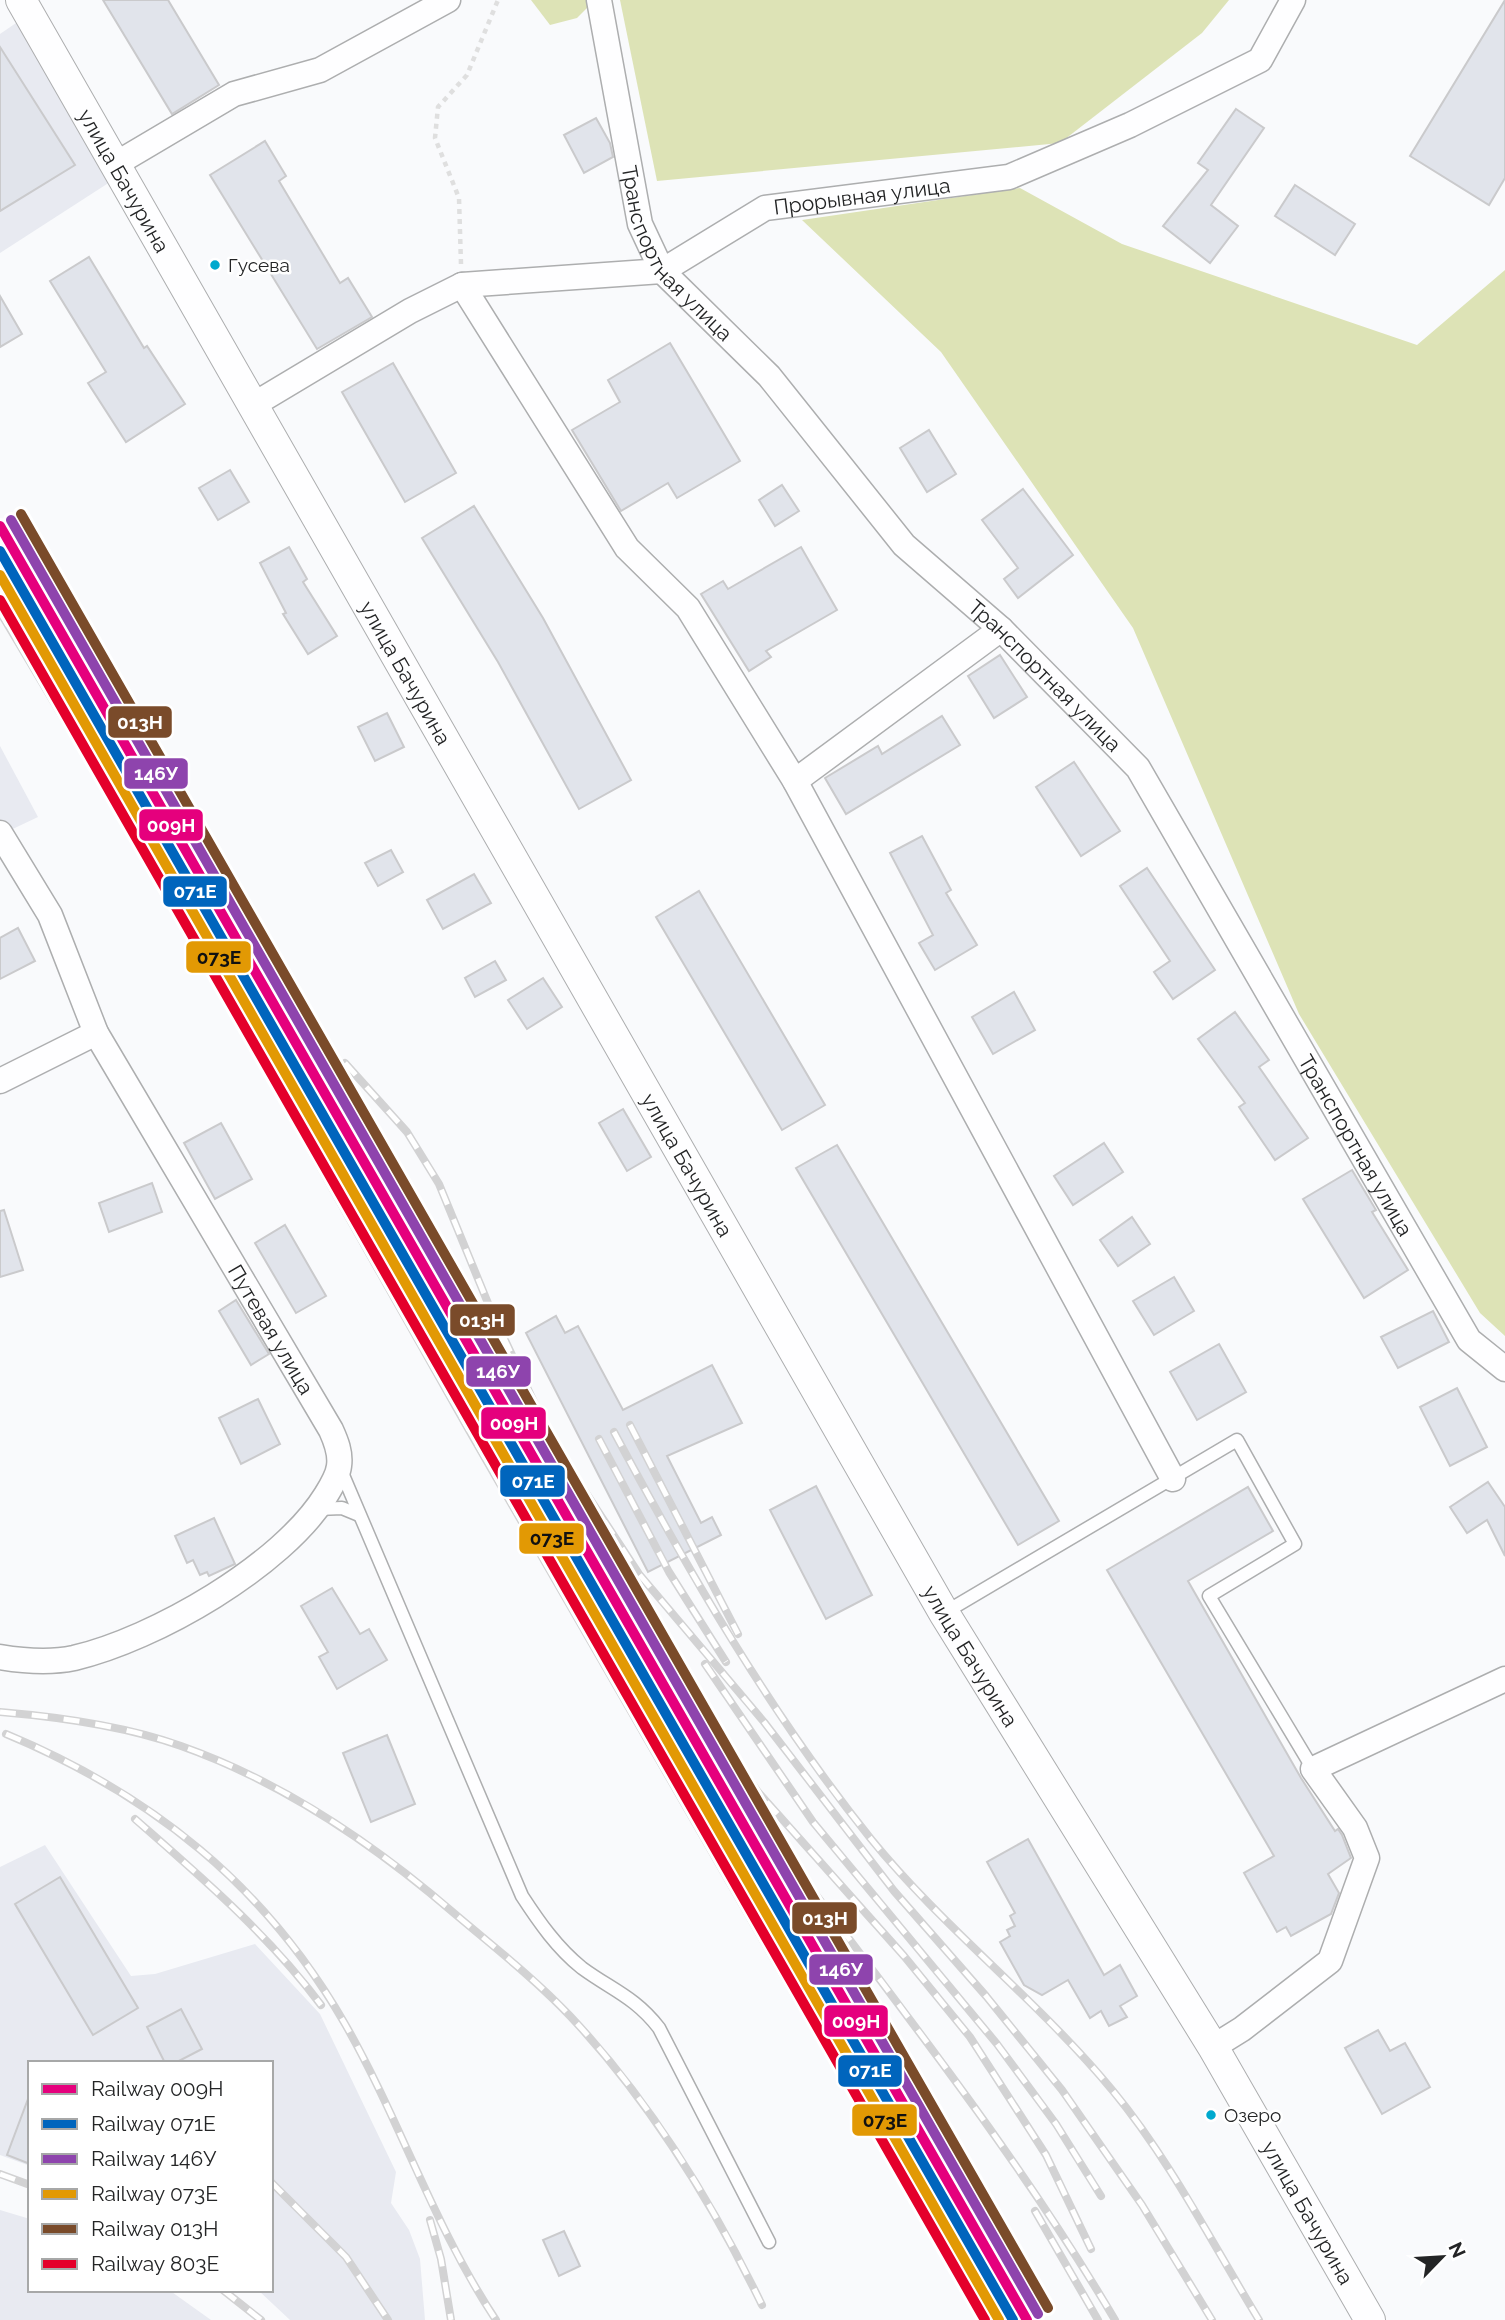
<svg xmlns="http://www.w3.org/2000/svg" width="1505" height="2320" font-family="Raleway,sans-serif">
<rect width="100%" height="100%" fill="#f9fafc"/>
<!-- built -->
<g fill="#e8eaf1">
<polygon points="19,21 110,182 0,253 0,34"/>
<polygon points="0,746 38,817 0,835"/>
<polygon points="45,1845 131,1976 155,1974 255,1944 320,2014 396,2172 391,2203 409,2230 420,2259 425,2320 290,2320 258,2290 271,2290 271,2063 30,2063 30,2166 0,2155 0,1867"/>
<polygon points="0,2210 30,2219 30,2290 169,2290 211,2320 0,2320"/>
</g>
<!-- green -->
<g fill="#dde3b6">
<polygon points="531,0 588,0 589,6 577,18 550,25"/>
<polygon points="620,0 1229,0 1202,33 1060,143 657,181"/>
<polygon points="1020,188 1122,244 1417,345 1505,270 1505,1336 1480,1313 1299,1014 1133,628 941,352 802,220"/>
</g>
<!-- building -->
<g fill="#e1e4eb" stroke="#cacacc" stroke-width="2">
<polygon points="103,0 168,0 219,85 172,114"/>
<polygon points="1505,0 1505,178 1489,205 1410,156"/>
<polygon points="0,47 75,165 0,211"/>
<polygon points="1236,109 1264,128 1211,205 1238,226 1210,263 1163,226 1208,170 1198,163"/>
<polygon points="596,118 610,143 613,157 584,173 564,135"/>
<polygon points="265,141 286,176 279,181 340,283 348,278 372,317 317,349 210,175"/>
<polygon points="1295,185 1355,224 1335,255 1275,216"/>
<polygon points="89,257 144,348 147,346 185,404 126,442 88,383 106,372 50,281"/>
<polygon points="0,296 22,334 0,347"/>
<polygon points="670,343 740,461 677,498 668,483 621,511 572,430 620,402 608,380"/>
<polygon points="393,363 456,473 405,502 342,392"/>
<polygon points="929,430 956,474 927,492 900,448"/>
<polygon points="230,470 249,502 218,520 199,488"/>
<polygon points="782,485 799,511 775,526 759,500"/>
<polygon points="1023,489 1073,555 1018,598 1004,579 1018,568 982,520"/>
<polygon points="474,506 543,618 631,780 579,809 498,662 422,538"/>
<polygon points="289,547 307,579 303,582 337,636 308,654 283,614 286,613 260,563"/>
<polygon points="801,547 837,610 766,651 771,657 749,671 701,594 723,581 728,589"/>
<polygon points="1000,655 1027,697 994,718 968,676"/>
<polygon points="387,713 404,747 375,761 358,727"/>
<polygon points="942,716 960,745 846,814 825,778 878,746 882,754"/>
<polygon points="1074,762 1120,831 1081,856 1036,787"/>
<polygon points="922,836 951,890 946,893 977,945 935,970 919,943 933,935 890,853"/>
<polygon points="391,850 403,872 378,886 365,863"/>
<polygon points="1147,868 1215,970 1173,999 1154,972 1170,961 1120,886"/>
<polygon points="474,874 491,903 443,929 427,900"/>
<polygon points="699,891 825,1105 782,1130 656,917"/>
<polygon points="18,928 35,961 0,979 0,938"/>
<polygon points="495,961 506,980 475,997 465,978"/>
<polygon points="543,978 562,1007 527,1029 508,1000"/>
<polygon points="1014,992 1035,1030 993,1054 972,1017"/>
<polygon points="1235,1012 1269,1060 1259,1067 1308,1138 1275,1160 1239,1107 1245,1103 1198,1039"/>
<polygon points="623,1109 651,1157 627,1171 599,1123"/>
<polygon points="221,1123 252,1179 215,1199 184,1143"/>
<polygon points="1104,1143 1123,1172 1073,1205 1054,1176"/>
<polygon points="837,1145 1059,1521 1018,1545 796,1168"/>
<polygon points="1352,1170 1376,1210 1372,1212 1408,1270 1364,1298 1303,1199"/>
<polygon points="152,1183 162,1212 109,1232 99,1203"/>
<polygon points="4,1210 23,1270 0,1277 0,1211"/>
<polygon points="1132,1217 1150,1244 1118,1266 1100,1240"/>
<polygon points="285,1225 326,1296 296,1313 255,1243"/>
<polygon points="1174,1277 1194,1311 1154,1335 1133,1301"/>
<polygon points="236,1300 269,1354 251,1365 219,1311"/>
<polygon points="1433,1311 1449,1342 1398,1368 1381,1337"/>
<polygon points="556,1316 565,1333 578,1326 623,1410 712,1365 742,1423 667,1456 701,1523 712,1517 721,1535 648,1572 526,1333"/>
<polygon points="1219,1344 1246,1392 1197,1420 1170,1372"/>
<polygon points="1457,1388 1487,1447 1450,1466 1420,1407"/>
<polygon points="258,1399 280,1444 241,1464 219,1418"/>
<polygon points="1488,1482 1505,1507 1505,1556 1487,1520 1467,1533 1450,1507"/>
<polygon points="816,1486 872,1595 826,1619 770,1510"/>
<polygon points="1248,1487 1273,1531 1188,1581 1301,1778 1335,1831 1338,1829 1342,1835 1351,1858 1328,1874 1339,1893 1331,1914 1291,1936 1286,1927 1277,1932 1244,1873 1274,1856 1107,1570"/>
<polygon points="214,1518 235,1564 209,1576 207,1572 200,1575 193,1560 187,1563 175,1536"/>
<polygon points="332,1588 360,1634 369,1629 387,1660 337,1689 319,1657 328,1652 301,1606"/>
<polygon points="387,1735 415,1804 371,1822 343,1753"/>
<polygon points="1028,1839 1104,1975 1120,1965 1137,1996 1120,2006 1127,2017 1109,2026 1101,2011 1090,2018 1068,1980 1042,1995 1024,1985 1000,1942 1010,1936 1007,1930 1015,1926 1010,1916 1015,1913 987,1862"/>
<polygon points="60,1877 138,2008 93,2035 15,1904"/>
<polygon points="181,2009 202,2049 175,2063 165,2063 147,2027"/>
<polygon points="1378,2030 1390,2051 1405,2043 1430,2087 1382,2114 1345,2048"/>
<polygon points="28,2099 30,2099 30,2164 7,2155"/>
<polygon points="564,2231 580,2266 559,2276 543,2240"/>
</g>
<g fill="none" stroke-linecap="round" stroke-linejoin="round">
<defs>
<g id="service">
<path d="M 340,1468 L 522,1896 C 539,1922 557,1948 582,1968 C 612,1990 635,1997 659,2028 L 769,2242"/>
<polyline points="318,1509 342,1508 359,1515"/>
<polyline points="944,1613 1237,1440 1295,1544 1209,1596 1313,1769"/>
</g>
<g id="minor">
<path id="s1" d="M 599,0 L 640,224 L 662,271 L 769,376 L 904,545 L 1001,629 L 1138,768 L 1469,1340 L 1505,1369"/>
<polyline points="114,165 234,94 320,70 448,0"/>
<polyline points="462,285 627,548 688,608 795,781 1173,1479"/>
<path id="s2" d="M 253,405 L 410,311 L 462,285 L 662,271 L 765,208 L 1009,177 L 1130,125 L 1260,60 L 1293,0"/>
<polyline points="795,781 1001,629"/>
<path id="s3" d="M 0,833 L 50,915 L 96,1033 L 331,1430 C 336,1441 341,1453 339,1466 C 338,1475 331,1487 326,1495 C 282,1566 155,1639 74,1658 C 50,1663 24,1661 0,1657"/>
<polyline points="0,1081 96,1033"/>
<polyline points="1213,2047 1242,2029 1330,1961 1367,1858 1355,1828 1313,1769 1505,1679"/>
</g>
<g id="tertiary">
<path id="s4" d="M 21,0 L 944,1613 L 1213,2047 L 1370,2320"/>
</g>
</defs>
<!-- service casing -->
<use href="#service" stroke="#adaeaf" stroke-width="15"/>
<!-- minor casing -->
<use href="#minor" stroke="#adaeaf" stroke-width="27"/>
<!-- tertiary casing -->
<use href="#tertiary" stroke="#adaeaf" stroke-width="32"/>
<!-- path -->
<polyline stroke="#dfdfdf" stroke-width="4.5" stroke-dasharray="5 5" stroke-linecap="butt" points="461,264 459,198 435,138 438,107 467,75 498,0"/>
<!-- service -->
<use href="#service" stroke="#fefeff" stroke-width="12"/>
<!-- minor -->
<use href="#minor" stroke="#fefeff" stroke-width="24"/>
<!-- tertiary -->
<use href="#tertiary" stroke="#fefeff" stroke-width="30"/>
<defs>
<g id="rail">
<polyline points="0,612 126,823 470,1432 982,2320"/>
<polyline points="345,1063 407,1132 439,1184 490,1308 540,1415"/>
<polyline points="630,1425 738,1634"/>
<path d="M 614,1432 C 690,1574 770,1713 871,1839 C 945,1930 1039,2001 1113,2091 C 1170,2160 1212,2243 1259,2320"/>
<polyline points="599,1439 669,1572 726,1662"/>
<polyline points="552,1441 639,1574 764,1722 894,1891 986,1996 1062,2090 1142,2205 1212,2320"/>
<polyline points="705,1664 813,1822 997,2044 1056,2124 1101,2196"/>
<polyline points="692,1698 758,1792 904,1956 970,2037 1046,2155 1091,2249"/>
<path d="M 0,1712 C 60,1717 125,1726 181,1746 C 283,1782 374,1844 455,1914 C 494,1947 535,1979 570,2016 C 650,2101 711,2200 762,2305"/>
<path d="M 6,1734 C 152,1795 265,1885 345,2024 C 400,2120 434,2227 496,2320"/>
<path d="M 135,1819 C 201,1877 268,1934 321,2005"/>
<path d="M 783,1851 C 897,2004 1018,2155 1115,2320"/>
<polyline points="0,2174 30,2185"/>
<polyline points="271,2182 346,2257 388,2320"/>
<polyline points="1035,2211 1098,2320"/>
<polyline points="430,2220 441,2259 451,2320"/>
<polyline points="223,2290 261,2320"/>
</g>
</defs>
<!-- rail casing -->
<use href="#rail" stroke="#d2d2d3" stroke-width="8"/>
<!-- rail -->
<use href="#rail" stroke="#fff" stroke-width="5" stroke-dasharray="16" stroke-linecap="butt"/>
<defs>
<polyline id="rail-1" points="0,526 1027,2320"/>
<polyline id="rail-2" points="0,551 1013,2320"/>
<polyline id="rail-3" points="11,520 1038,2314"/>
<polyline id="rail-4" points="0,575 999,2320"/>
<polyline id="rail-5" points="21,514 1048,2308"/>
<polyline id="rail-6" points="0,600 985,2320"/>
</defs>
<!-- rail-1 casing -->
<use href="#rail-1" stroke="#fff" stroke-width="16"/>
<!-- rail-2 casing -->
<use href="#rail-2" stroke="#fff" stroke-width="16"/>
<!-- rail-3 casing -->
<use href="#rail-3" stroke="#fff" stroke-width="16"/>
<!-- rail-4 casing -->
<use href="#rail-4" stroke="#fff" stroke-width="16"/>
<!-- rail-5 casing -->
<use href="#rail-5" stroke="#fff" stroke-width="16"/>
<!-- rail-6 casing -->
<use href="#rail-6" stroke="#fff" stroke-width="16"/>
<!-- rail-1 -->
<use href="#rail-1" stroke="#e5007d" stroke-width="10"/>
<!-- rail-2 -->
<use href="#rail-2" stroke="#0065bd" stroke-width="10"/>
<!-- rail-3 -->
<use href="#rail-3" stroke="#8e44ad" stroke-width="10"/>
<!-- rail-4 -->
<use href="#rail-4" stroke="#e29904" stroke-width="10"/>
<!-- rail-5 -->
<use href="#rail-5" stroke="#7a4b2a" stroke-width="10"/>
<!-- rail-6 -->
<use href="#rail-6" stroke="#e4002b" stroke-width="10"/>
</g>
<!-- markers -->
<g fill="#00a9ce" stroke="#fff" stroke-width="2.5">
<circle cx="215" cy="265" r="6"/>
<circle cx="1211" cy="2115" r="6"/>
</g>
<g text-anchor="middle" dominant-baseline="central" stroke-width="5" stroke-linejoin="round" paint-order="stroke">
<!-- bus labels -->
<g font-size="19" fill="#242526" stroke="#fff" text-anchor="start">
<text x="228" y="265">Гусева</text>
<text x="1224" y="2115">Озеро</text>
</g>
<!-- street labels -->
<g font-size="21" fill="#242526" stroke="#fff">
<text stroke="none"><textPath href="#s4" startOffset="208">улица Бачурина</textPath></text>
<text stroke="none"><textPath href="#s2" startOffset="660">Прорывная улица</textPath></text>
<text stroke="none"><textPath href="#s1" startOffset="271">Транспортная улица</textPath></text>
<text stroke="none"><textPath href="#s4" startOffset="775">улица Бачурина</textPath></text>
<text stroke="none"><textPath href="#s1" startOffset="838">Транспортная улица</textPath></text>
<text stroke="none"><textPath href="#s1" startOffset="1405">Транспортная улица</textPath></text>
<text stroke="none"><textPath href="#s4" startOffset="1342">улица Бачурина</textPath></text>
<text stroke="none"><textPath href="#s3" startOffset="567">Путевая улица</textPath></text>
<text stroke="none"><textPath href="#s4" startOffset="1909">улица Бачурина</textPath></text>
<text stroke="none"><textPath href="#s4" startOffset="2560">улица Бачурина</textPath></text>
</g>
</g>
<g stroke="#fff" stroke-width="2.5">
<rect x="107" y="705" width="66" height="34" rx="7" fill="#7a4b2a"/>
<rect x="123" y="757" width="66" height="33" rx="7" fill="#8e44ad"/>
<rect x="138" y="808" width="66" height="34" rx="7" fill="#e5007d"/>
<rect x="162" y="875" width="66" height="33" rx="7" fill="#0065bd"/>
<rect x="185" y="940" width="67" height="34" rx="7" fill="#e29904"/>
<rect x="449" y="1303" width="67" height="34" rx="7" fill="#7a4b2a"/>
<rect x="465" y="1355" width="67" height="33" rx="7" fill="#8e44ad"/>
<rect x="480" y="1406" width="67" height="34" rx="7" fill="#e5007d"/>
<rect x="499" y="1464" width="67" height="34" rx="7" fill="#0065bd"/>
<rect x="518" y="1522" width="67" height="33" rx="7" fill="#e29904"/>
<rect x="791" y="1901" width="67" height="34" rx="7" fill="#7a4b2a"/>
<rect x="808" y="1953" width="66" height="33" rx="7" fill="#8e44ad"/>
<rect x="823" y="2004" width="66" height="34" rx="7" fill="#e5007d"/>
<rect x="837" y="2054" width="66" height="34" rx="7" fill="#0065bd"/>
<rect x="851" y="2103" width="67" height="34" rx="7" fill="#e29904"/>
</g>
<g font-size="19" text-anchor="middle" font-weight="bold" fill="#fff">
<text x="140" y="729">013Н</text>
<text x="156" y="780">146У</text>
<text x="171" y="832">009Н</text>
<text x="195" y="898">071Е</text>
<text x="482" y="1327">013Н</text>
<text x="498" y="1378">146У</text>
<text x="514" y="1430">009Н</text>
<text x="533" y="1488">071Е</text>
<text x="825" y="1925">013Н</text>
<text x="841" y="1976">146У</text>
<text x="856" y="2028">009Н</text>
<text x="870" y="2077">071Е</text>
</g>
<g font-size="19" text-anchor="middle" font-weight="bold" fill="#111">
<text x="219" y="964">073Е</text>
<text x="552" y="1545">073Е</text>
<text x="885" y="2127">073Е</text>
</g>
<!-- legend -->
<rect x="28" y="2061" width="245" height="231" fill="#ffffff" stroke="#a7a8a8" stroke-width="2"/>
<rect x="42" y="2084" width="35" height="10" fill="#e5007d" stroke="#a7a8a8" stroke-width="2"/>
<text x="91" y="2096" font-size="21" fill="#242526">Railway 009Н</text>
<rect x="42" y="2119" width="35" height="10" fill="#0065bd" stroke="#a7a8a8" stroke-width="2"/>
<text x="91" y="2131" font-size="21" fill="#242526">Railway 071Е</text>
<rect x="42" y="2154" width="35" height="10" fill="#8e44ad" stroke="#a7a8a8" stroke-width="2"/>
<text x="91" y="2166" font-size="21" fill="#242526">Railway 146У</text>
<rect x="42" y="2189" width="35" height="10" fill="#e29904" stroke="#a7a8a8" stroke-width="2"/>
<text x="91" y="2201" font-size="21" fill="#242526">Railway 073Е</text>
<rect x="42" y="2224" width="35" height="10" fill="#7a4b2a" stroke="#a7a8a8" stroke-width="2"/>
<text x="91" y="2236" font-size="21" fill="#242526">Railway 013Н</text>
<rect x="42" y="2259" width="35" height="10" fill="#e4002b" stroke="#a7a8a8" stroke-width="2"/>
<text x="91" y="2271" font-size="21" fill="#242526">Railway 803Е</text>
<!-- north arrow -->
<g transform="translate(1442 2257) rotate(65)" stroke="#ffffff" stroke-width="5" paint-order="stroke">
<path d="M0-5L12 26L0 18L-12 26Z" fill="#242526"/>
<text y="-10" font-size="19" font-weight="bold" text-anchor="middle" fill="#242526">N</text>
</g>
</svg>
